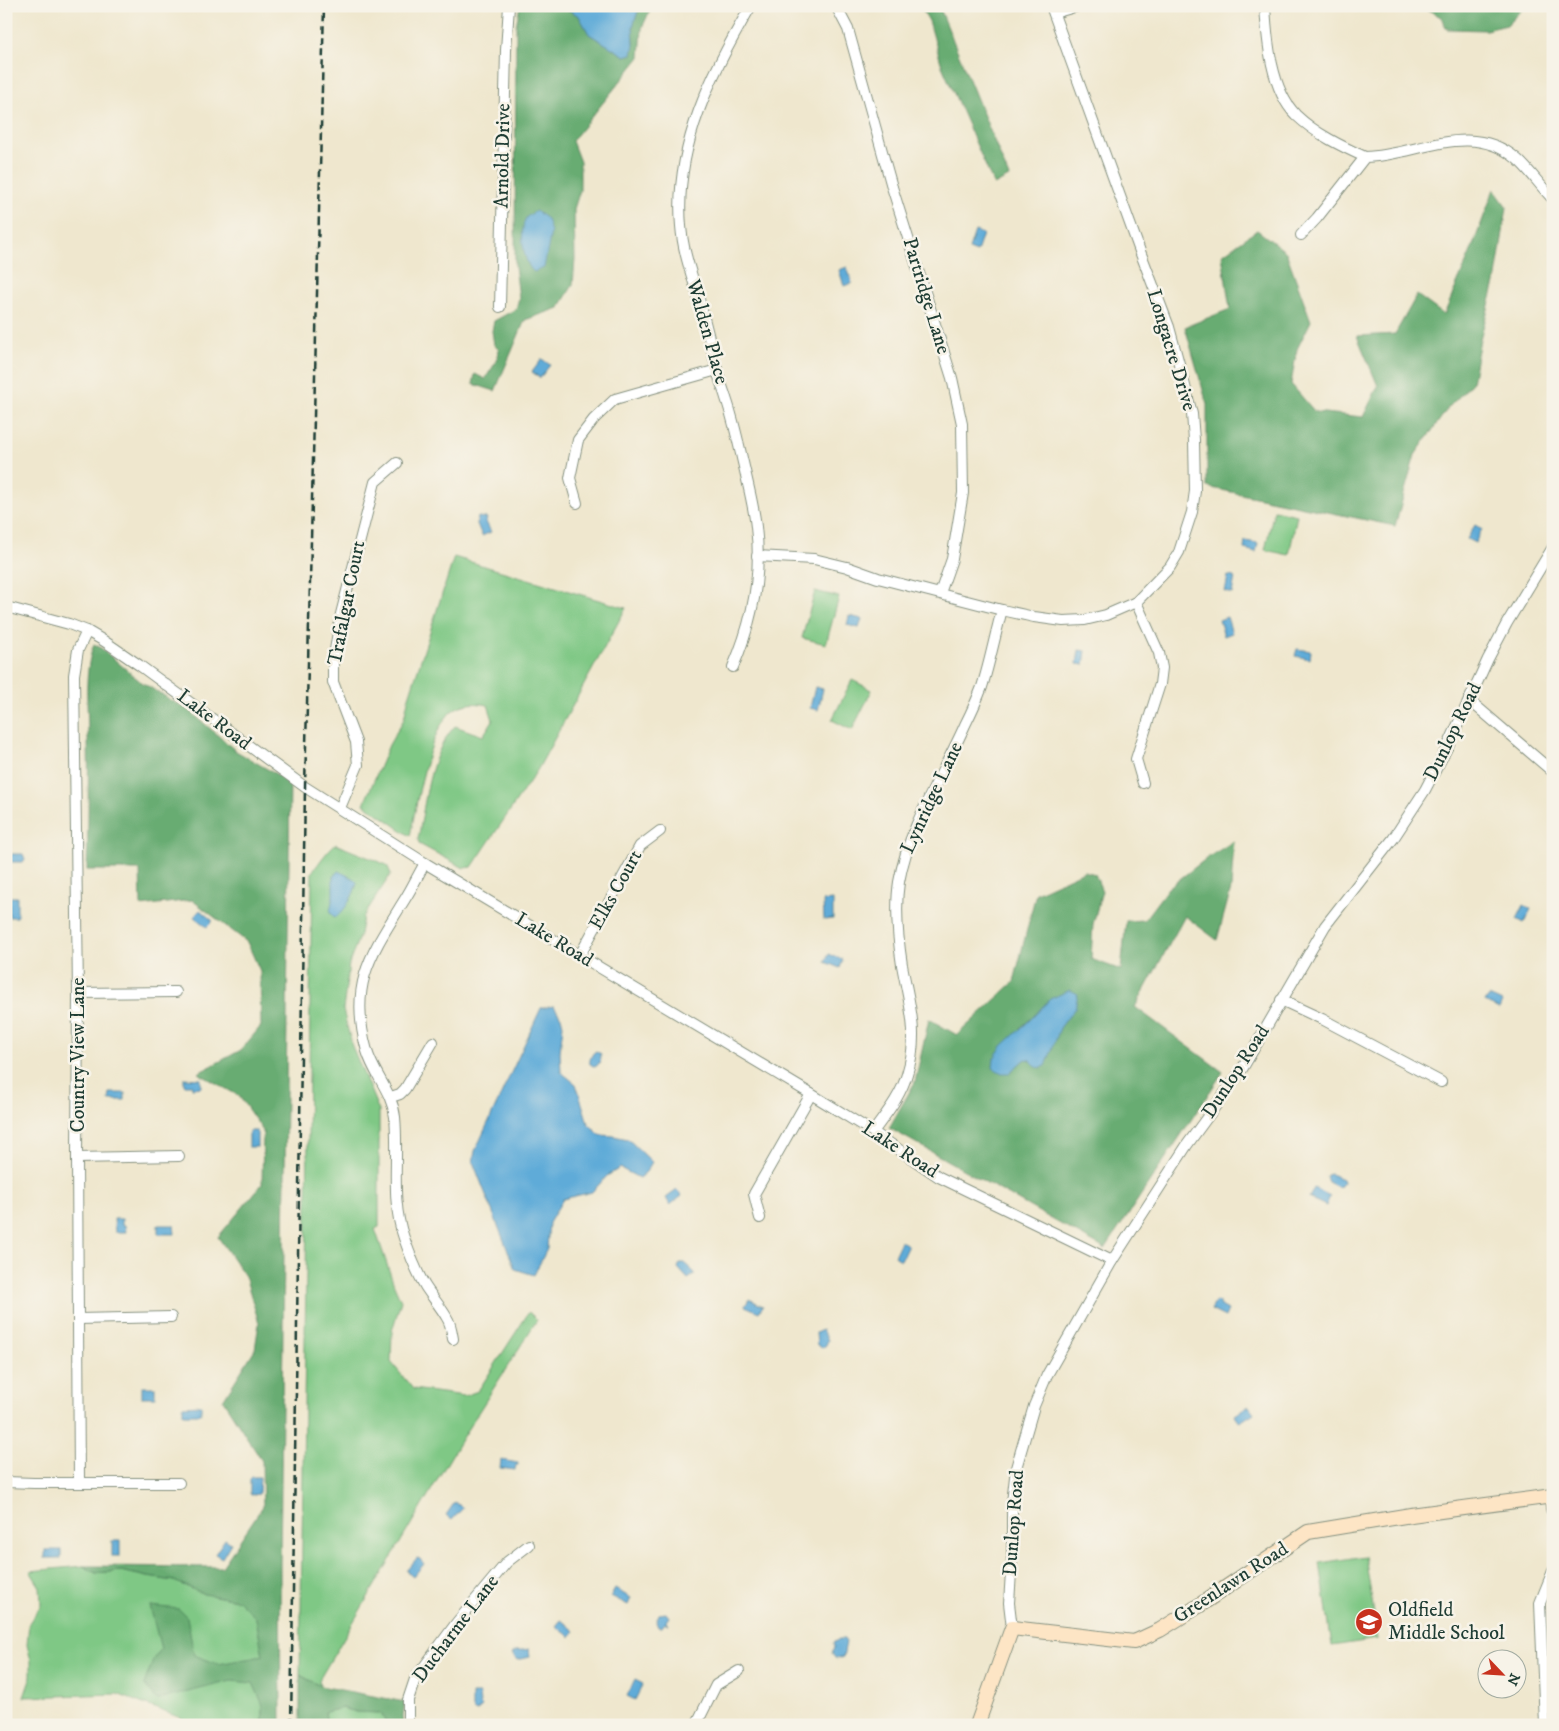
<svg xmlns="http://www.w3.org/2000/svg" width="1559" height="1731" viewBox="0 0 1559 1731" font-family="'IM FELL DW Pica',serif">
  <rect width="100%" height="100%" fill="#f7f3e8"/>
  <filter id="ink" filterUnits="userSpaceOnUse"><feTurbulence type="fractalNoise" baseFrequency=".02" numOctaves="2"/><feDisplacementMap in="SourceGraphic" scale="10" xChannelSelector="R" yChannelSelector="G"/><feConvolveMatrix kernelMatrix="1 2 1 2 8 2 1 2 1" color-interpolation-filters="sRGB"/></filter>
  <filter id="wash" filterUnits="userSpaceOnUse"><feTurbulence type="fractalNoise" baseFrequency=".0096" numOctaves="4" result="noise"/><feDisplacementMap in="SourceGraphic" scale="20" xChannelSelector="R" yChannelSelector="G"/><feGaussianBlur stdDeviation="1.12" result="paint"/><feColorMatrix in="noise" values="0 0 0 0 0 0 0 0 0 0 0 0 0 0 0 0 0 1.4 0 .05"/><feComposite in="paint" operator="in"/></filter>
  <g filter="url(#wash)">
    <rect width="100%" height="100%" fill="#efe7ce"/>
    <g fill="#7fc885" stroke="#4f825c">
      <polygon points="1274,510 1297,515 1289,555 1265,550"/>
      <path d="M454 557 626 608 538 769 472 867 464 868 419 844 418 839C426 801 428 756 455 726L483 736 493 720 488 705C474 702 459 703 449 714 427 738 417 803 410 836L364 804 389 745 404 719 408 700Z"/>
      <polygon points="815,591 839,597 826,644 802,638"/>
      <polygon points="852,680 872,690 852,730 832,720"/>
      <path d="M335 844 387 865 391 874 363 917 360 934 349 964 343 1010 352 1046 379 1111V1227L375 1229 394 1285 401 1301 392 1331 391 1362 413 1389 464 1396 478 1391 529 1312 537 1320 462 1438 319 1680 320 1686 300 1675 312 872C320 862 326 852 335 844Z"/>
      <polygon points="1365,1556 1378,1639 1332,1646 1320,1563"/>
      <polygon points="83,1566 96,1573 121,1571 148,1577 174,1581 204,1594 238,1600 256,1618 263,1656 263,1725 185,1725 181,1718 117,1694 24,1697 31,1677 31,1661 27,1645 29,1623 41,1605 40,1587 30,1571"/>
      <polygon points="342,1708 357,1712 381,1713 386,1723 385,1725 327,1725 325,1712"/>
    </g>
    <g fill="#67ac72" stroke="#437453" fill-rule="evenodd">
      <polygon points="520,6 562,6 579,16 589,34 625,56 632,54 634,44 633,26 640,6 652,6 642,28 640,57 572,141 580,162 580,190 574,209 575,259 573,285 559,308 525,320 495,391 473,384 475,374 485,379 496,362 499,350 494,345 492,331 494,321 516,309 519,298 515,266 516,25"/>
      <polygon points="920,6 939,6 1009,177 994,185 942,66 929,21"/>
      <polygon points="1421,6 1525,6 1507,25 1486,30 1447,29 1441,17"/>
      <polygon points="1494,189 1507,207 1495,283 1480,339 1472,383 1448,408 1415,455 1395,526 1207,487 1207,404 1185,327 1230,309 1222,255 1257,230 1286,252 1311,321 1297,349 1291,384 1315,412 1363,417 1378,386 1357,336 1395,334 1417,295 1444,315 1471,251"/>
      <path d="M94 644 101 648 141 682 191 712 236 751 290 782 280 1567 281 1725H263V1705L253 1683 231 1681 157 1700 144 1684 153 1661 161 1649 150 1606 179 1609 187 1617 194 1655 218 1664 263 1656 256 1618 238 1600 204 1594 174 1581 148 1577 121 1571 96 1573 83 1566 222 1567 263 1506 262 1461 223 1400 255 1349 259 1323 245 1276 218 1237 262 1184 263 1131 239 1096 198 1073 241 1050 261 1026 260 971 247 942 192 900 141 906 140 870H87C88 826 89 781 88 736 88 704 83 674 94 644Z"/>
      <path d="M1234 841 1231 889 1217 940 1185 916 1135 1007 1223 1072 1105 1249 889 1128 915 1082 929 1019 957 1035 1014 982 1036 893 1084 871 1095 874 1102 891 1093 924 1091 959 1121 970 1126 921 1144 920 1168 888 1207 858ZM1050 999 1075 1008 1060 1028 1038 1068 1030 1060 1025 1059 1009 1073 1020 1028 1032 1018Z"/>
      <polygon points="300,1675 320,1686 405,1702 402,1725 385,1725 386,1723 381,1713 357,1712 342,1708 325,1712 327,1725 300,1725"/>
    </g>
    <g fill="#5fabd8" stroke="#3f7486">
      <polygon points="562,6 640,6 633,26 634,44 632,54 625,56 589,34 579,16"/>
      <path d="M536 211 547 219 551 232 544 268 534 272C523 264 519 230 526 218 528 215 533 213 536 211Z"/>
      <polygon points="975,231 983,234 977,252 969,249"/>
      <polygon points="847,267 852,283 844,286 839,270"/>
      <polygon points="542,359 550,365 540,378 532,372"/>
      <polygon points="478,517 487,518 486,522 491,532 482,536 477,524"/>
      <polygon points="1475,525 1482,529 1475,543 1467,539"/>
      <polygon points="1245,541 1258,543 1256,552 1244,549"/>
      <polygon points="1228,576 1235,577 1232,594 1225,592"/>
      <polygon points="849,616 862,619 859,628 847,625"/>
      <polygon points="1227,617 1232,633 1224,636 1219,620"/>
      <polygon points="1297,649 1311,651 1310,659 1295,656"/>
      <polygon points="1079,650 1086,651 1084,665 1077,664"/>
      <polygon points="815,687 823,689 818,710 810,708"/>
      <polygon points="7,854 23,854 25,859 23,862 7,862"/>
      <path d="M338 871 353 878 357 882C354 895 346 910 335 918L330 912 333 896V877Z"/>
      <rect x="9" y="897" width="8" height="20"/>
      <polygon points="833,900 833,919 824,920 823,901"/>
      <polygon points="1524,905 1531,909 1524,923 1517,919"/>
      <polygon points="200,910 213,921 207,927 194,917"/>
      <polygon points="829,954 843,960 840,968 825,962"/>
      <polygon points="1070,990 1078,994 1075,1008 1060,1028 1046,1066 1038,1068 1030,1060 1025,1059 1009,1073 1002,1073 993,1068 994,1058 1002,1046 1032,1018 1050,999"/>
      <polygon points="1489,996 1502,1002 1499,1009 1485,1002"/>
      <polygon points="554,1006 561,1017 563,1025 560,1052 561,1072 576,1084 588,1123 600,1135 614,1136 628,1139 652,1162 646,1172 639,1178 620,1168 607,1176 592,1192 563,1199 549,1223 547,1249 534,1275 515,1269 473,1162 475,1151 541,1008"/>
      <path d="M596 1051 601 1054C601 1060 600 1064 595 1067L590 1064C589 1060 592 1053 596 1051Z"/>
      <polygon points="184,1078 201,1079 201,1087 192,1088 192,1085 184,1085"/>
      <polygon points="110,1093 125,1093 125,1100 109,1100"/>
      <rect x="249" y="1131" width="8" height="16"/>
      <polygon points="1331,1174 1342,1179 1343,1182 1341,1186 1338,1187 1328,1182 1326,1177 1327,1175"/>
      <polygon points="1314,1188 1330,1196 1326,1206 1309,1198"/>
      <polygon points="677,1190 682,1196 670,1205 666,1198"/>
      <polygon points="114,1219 122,1219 122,1225 125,1225 126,1232 115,1232"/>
      <polygon points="158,1225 174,1225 175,1234 158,1234"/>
      <polygon points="901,1241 908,1245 901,1260 894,1256"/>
      <polygon points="680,1263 684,1263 694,1272 694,1275 688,1279 678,1268"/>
      <polygon points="749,1299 763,1306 759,1312 745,1306"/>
      <polygon points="1216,1301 1219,1302 1219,1305 1228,1310 1225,1317 1211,1310"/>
      <polygon points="822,1330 828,1340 826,1345 822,1348 817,1345 816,1333"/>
      <rect x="142" y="1387" width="13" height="10"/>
      <polygon points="201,1405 201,1414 183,1414 183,1406"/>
      <polygon points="1249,1406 1254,1413 1240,1422 1235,1415"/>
      <polygon points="501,1460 518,1463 518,1465 516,1465 515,1470 500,1468"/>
      <polygon points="252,1477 260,1477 259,1494 251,1495 250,1493 250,1479"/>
      <polygon points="455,1502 463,1508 452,1520 446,1515"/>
      <polygon points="225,1539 231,1543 222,1558 215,1554"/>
      <rect x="112" y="1541" width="8" height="15"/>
      <rect x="45" y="1550" width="16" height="8"/>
      <polygon points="417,1558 420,1559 424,1564 413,1577 406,1571"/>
      <polygon points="615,1589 631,1598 628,1605 611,1596"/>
      <polygon points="666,1613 669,1617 666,1621 668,1624 665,1623 662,1627 658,1627 656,1622 659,1614"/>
      <polygon points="561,1620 575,1631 570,1637 556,1626"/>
      <polygon points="839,1639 844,1639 846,1642 843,1657 836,1659 832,1654 834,1647 833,1643"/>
      <polygon points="529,1649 530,1657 517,1660 512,1654 516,1651"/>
      <polygon points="635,1680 643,1684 635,1700 627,1696"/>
      <polygon points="472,1694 479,1694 480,1704 482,1707 476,1712 472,1709"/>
    </g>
  </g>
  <g filter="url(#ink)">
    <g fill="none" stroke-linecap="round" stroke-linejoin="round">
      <g stroke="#879281" stroke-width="12">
        <g id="minor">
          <polyline points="836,6 848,29 892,187 952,378 962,424 963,493 952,559 940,593"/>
          <path d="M1265 6C1267 40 1271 90 1296 115 1316 134 1341 146 1365 157"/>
          <polyline points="1054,13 1078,6"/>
          <path d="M1301 235 1317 218 1365 157C1417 156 1470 119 1517 159 1530 170 1540 186 1553 199"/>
          <polyline points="500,307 506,50 509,6"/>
          <polyline points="577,503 570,478 578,440 594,419 615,399 717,370"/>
          <polyline points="757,556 814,559 847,567 878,578 1002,610 1034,617 1063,621 1085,620 1106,615 1136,602 1170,567 1179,552 1192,512 1195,491 1194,440 1192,414 1184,382 1169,327 1141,254 1051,6"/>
          <polyline points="1136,602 1159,653 1162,668 1160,684 1136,759 1143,783"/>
          <polyline points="6,607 69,624 87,631 104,641 139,665 305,787 425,863 811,1094 873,1132 939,1177 1112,1261"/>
          <path d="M733 667C752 623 762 574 756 527 754 508 749 489 745 471 739 446 734 421 726 398 723 388 719 379 717 369 711 347 706 325 700 303 693 278 683 253 681 226 674 147 712 72 751 6"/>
          <polyline points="1469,700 1553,772"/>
          <polyline points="340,808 358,765 356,742 333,682 333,662 341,614 375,482 397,463"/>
          <path d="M425 863C418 875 412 888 405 899 371 954 348 984 367 1051 374 1075 392 1091 395 1117 399 1158 390 1199 404 1238 410 1255 416 1271 425 1286 432 1297 441 1307 447 1318 451 1324 452 1333 453 1339"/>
          <polyline points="580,955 640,846 660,831"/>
          <polyline points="78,993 176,992"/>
          <polyline points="1281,1000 1322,1019 1441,1082"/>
          <polyline points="391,1097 400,1094 405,1089 433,1042"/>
          <path d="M873 1132C886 1114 901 1096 907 1074 920 1034 909 1004 902 965 898 939 895 908 899 882 909 825 942 777 965 725 971 713 977 700 982 687 990 662 995 635 1002 610"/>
          <polyline points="77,1158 179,1156"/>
          <polyline points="760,1218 754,1194 811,1094"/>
          <polyline points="78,1319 171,1317"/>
          <polyline points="6,1482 34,1483 179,1483"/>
          <polyline points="79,1482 77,1158 78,993 74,675 78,650 87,631"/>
          <polyline points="1012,1628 1009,1603 1012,1557 1012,1503 1016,1468 1034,1406 1047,1375 1112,1261 1187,1145 1241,1071 1325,926 1393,839 1425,790 1447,748 1488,659 1507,623 1553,547"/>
          <polyline points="408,1725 408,1700 415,1679 457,1622 507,1562 529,1545"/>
          <polyline points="696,1725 716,1685 739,1671"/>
          <polyline points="1545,1725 1540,1603 1553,1571"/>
        </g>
      </g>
      <g stroke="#879281" stroke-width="16">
        <g id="secondary">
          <polyline points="1552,1496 1553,1509"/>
          <polyline points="977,1725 1012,1628 1134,1642 1160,1630 1197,1607 1308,1532 1411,1515 1553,1496"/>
        </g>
      </g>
      <use href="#minor" stroke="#fff" stroke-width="10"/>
      <use href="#secondary" stroke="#fde5c5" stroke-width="14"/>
      <polyline stroke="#1f3d34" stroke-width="2.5" stroke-dasharray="8 4" stroke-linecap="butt" points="291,1725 305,787 324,6"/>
    </g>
  </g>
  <defs>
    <g id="school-disc" transform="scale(1.4375)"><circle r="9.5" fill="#c8321e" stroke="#f7f3e8"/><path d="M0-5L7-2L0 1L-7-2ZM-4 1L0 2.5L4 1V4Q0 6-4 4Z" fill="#fff"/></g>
  </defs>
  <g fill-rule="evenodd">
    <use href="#school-disc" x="1369" y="1622"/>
  </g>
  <g text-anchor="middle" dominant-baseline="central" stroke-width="5" stroke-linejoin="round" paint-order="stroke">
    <g font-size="20" fill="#1f3d34" stroke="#f7f3e8">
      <text transform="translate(503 156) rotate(-89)">Arnold Drive</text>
      <text transform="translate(926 296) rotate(73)">Partridge Lane</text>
      <text transform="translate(707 332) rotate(74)">Walden Place</text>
      <text transform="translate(1171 350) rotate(73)">Longacre Drive</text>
      <text transform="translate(347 603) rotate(-79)">Trafalgar Court</text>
      <text transform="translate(214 720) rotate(37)">Lake Road</text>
      <text transform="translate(1453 732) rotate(-64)">Dunlop Road</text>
      <text transform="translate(932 798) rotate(-65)">Lynridge Lane</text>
      <text transform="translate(616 890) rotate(-61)">Elks Court</text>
      <text transform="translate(554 940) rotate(31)">Lake Road</text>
      <text transform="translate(78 1055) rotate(-90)">Country View Lane</text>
      <text transform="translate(1236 1072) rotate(-57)">Dunlop Road</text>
      <text transform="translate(900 1150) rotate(33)">Lake Road</text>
      <text transform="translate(1014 1523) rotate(-86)">Dunlop Road</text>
      <text transform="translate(1231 1583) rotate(-33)">Greenlawn Road</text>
      <text transform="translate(456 1629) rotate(-53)">Ducharme Lane</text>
    </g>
    <g font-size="20" fill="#1f3d34" stroke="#f7f3e8" text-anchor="start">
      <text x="1388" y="1610">Oldfield<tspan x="1388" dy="23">Middle School</tspan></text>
    </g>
  </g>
  <rect width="1559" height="1731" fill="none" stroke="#f7f3e8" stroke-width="25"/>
  <g transform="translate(1502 1674) rotate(115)"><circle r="24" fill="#f7f3e8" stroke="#a1aaa0"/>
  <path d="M0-4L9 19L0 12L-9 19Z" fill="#c8321e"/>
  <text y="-8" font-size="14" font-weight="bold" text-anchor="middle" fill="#1f3d34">N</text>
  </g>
</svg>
